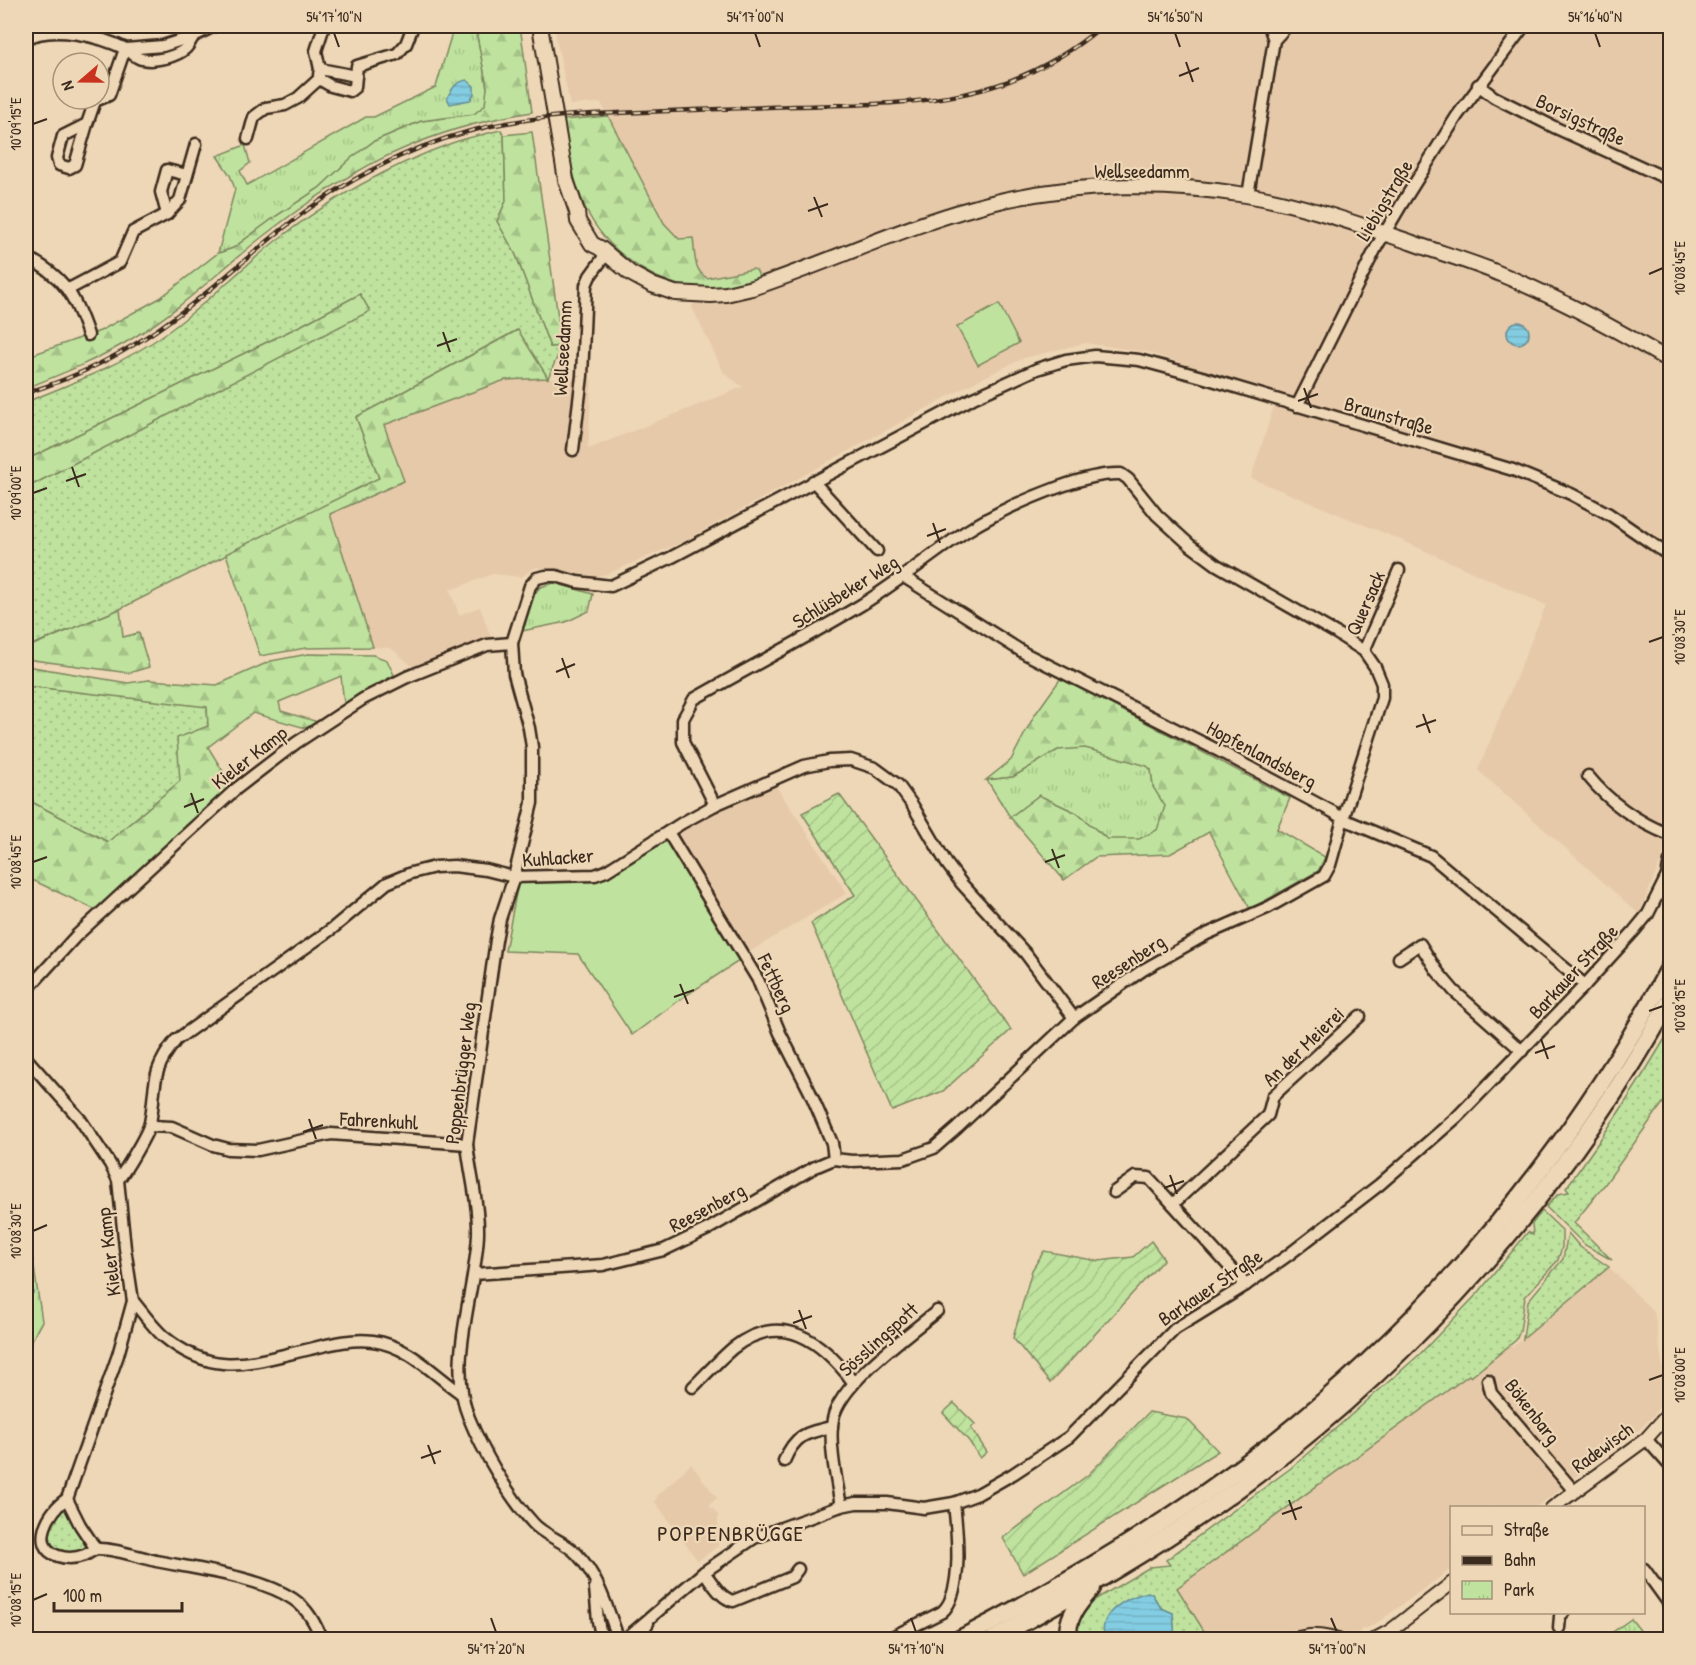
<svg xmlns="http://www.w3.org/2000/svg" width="1696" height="1665" viewBox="0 0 1696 1665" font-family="'Patrick Hand',sans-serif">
  <defs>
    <pattern id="grass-dots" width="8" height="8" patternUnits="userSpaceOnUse" patternTransform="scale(1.5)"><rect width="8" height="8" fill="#bfe39e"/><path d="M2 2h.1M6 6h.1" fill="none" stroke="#a5c388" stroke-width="1.8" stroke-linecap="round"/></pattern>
    <pattern id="forest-firs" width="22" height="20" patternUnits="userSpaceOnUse" patternTransform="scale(1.5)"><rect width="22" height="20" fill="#bfe39e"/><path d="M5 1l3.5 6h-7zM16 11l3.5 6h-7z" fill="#a5c388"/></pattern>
    <pattern id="park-tufts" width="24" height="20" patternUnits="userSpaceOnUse" patternTransform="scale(1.5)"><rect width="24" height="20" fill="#bfe39e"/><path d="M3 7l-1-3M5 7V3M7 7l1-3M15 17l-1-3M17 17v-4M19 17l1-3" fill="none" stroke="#a5c388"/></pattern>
    <pattern id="garden-furrows" width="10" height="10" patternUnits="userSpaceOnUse" patternTransform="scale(1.5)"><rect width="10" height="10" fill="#bfe39e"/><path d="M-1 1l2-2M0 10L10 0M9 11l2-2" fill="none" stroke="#a5c388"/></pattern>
    <pattern id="water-rules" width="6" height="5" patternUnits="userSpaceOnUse" patternTransform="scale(1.5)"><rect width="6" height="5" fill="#83cde3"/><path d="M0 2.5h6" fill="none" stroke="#72b0c2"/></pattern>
  </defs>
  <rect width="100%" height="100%" fill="#eed7b6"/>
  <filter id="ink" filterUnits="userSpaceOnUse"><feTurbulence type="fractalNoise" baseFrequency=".0167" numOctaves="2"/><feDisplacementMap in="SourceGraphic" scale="12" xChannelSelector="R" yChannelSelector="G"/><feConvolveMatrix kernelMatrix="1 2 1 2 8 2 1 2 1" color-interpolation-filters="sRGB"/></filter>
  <g filter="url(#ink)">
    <g fill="#e6c9a9">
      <polygon points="555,26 1670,26 1670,839 1639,914 1478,770 1546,605 1401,540 1251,478 1278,394 1147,352 1085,343 1024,358 982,378 682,542 607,574 590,578 536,567 521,577 493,574 450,590 459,615 480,607 491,638 413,667 391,648 373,647 329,514 404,481 384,425 505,380 548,378 592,379 588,449 743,387 724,373 692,307 698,288 679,239 664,223 601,103 570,105 556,38"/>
      <polygon points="776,786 847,893 746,954 673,836 715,812"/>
      <polygon points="1609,1267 1654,1312 1667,1394 1654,1415 1639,1430 1575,1477 1559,1481 1561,1489 1536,1507 1452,1508 1451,1569 1374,1625 1361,1630 1358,1639 1209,1639 1177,1588 1470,1374 1472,1377 1510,1345 1512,1347"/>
      <polygon points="691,1464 717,1498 709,1505 718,1515 718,1546 698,1561 655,1502 658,1495"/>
    </g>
    <g fill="url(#grass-dots)" stroke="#7d865e" stroke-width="1.5">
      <path d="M501 130 504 135 506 201 497 221 516 255 550 347 562 346 548 378 517 330 356 417 379 478 120 609 34 644 26 642V488L369 311 360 294 302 325 26 460V402C74 383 127 362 169 331 207 303 240 269 277 240 330 199 389 166 452 143 468 137 485 134 501 130Z"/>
      <polygon points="26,686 207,706 208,726 180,781 108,842 26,799"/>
      <path d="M1670 1030V1093L1605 1184 1574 1223 1612 1260 1585 1245 1546 1207 1558 1194 1569 1192 1566 1188C1603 1137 1638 1085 1670 1030Z"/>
      <polygon points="1542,1211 1562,1230 1562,1247 1558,1260 1525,1297 1520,1331 1516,1340 1471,1377 1469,1375 1177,1588 1209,1639 1175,1639 1173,1613 1161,1608 1152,1594 1104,1634 1105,1639 1076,1640 1078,1621 1083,1611 1096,1599 1150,1567 1170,1565 1166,1560 1291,1468 1420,1354 1479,1292 1528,1232 1533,1235 1532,1224"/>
      <polygon points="1568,1233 1580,1247 1609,1267 1523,1339 1528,1301 1563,1259"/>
      <polygon points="63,1506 86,1547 73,1555 51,1548 46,1539 51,1522"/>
    </g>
    <g fill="url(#forest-firs)" stroke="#7d865e" stroke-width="1.5">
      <path d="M475 26H520L532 112C489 119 446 130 405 148 354 169 306 203 262 237 219 271 180 310 133 338 99 359 62 374 26 388V357L100 331 160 298 218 253 233 248 276 216 319 188 351 158 374 141 421 121 474 114 487 88Z"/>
      <path d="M608 116 664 223 679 239 693 238C695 252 693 271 707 278L753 269 756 270 760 278 759 281C740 285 723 290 704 289 654 286 604 250 584 205 572 178 568 148 563 120Z"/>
      <polygon points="532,132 562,346 550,347 516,255 497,221 506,201 504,135"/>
      <polygon points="360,294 370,311 26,488 26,460 302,325"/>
      <polygon points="518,330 548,378 505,380 384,425 404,481 330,514 373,647 306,648 260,656 226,554 379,478 356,417"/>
      <polygon points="120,609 123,637 139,633 149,667 129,673 26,659 26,648"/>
      <polygon points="308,654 373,655 387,660 394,675 344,704 341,676 279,702 281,711 318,722 309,729 253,713 208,747 232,786 179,832 98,911 26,877 26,799 108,842 180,781 177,738 208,726 207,707 26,686 26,666 128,683 149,680 217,685 271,661"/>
      <polygon points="1061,678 1290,798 1277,829 1325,857 1318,871 1250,909 1209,832 1170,854 1096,857 1064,880 1010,817 1039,795 1077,813 1107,839 1153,787 1151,770 1058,750 1013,777 986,780 1011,760 1034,716"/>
      <polygon points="26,1240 33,1261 42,1321 26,1351"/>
    </g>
    <g fill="url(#park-tufts)" stroke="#7d865e" stroke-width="1.5">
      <polygon points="454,26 475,26 487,88 485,105 474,114 421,121 374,141 351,158 319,188 276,216 233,248 218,253 235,189 230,175 217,156 245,145 250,163 240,171 247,185 366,117 374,117 436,87"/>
      <polygon points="554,583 593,594 589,611 566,622 522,631 533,596 540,587"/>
      <polygon points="1085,748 1147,766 1151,770 1153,787 1165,806 1157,830 1139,839 1107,839 1077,813 1039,795 1010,817 987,780 1013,777 1058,750"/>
      <polygon points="1631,1619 1647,1639 1603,1639"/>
    </g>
    <g fill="url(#garden-furrows)" stroke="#7d865e" stroke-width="1.5">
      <polygon points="839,794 1011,1030 943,1091 892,1111 811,923 855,895 802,813"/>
      <polygon points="1151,1241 1164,1259 1050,1383 1013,1338 1032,1270 1044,1251 1098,1261 1133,1257"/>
      <polygon points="954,1403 975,1424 971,1428 987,1452 980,1458 969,1441 943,1413"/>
      <polygon points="1149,1412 1187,1419 1218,1451 1023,1574 1003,1538 1088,1475"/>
    </g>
    <g fill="#bfe39e" stroke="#7d865e" stroke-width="1.5">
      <polygon points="999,304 1019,343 978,365 957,327"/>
      <polygon points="666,838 742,959 685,996 632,1035 578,954 505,951 518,883 584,881 596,878"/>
    </g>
    <g fill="url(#water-rules)" stroke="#668c94" stroke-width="1.5">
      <path d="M467 80 474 86V94L470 100 450 104 447 98C452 88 456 82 467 80Z"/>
      <circle cx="1518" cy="333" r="11"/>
      <path d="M1148 1592 1152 1594 1161 1608 1173 1613 1175 1639H1105C1096 1613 1127 1597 1148 1592Z"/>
    </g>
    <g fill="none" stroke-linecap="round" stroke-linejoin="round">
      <polyline stroke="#668c94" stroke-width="2" points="30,1268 33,1293"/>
      <g stroke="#3b2a1e" stroke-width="15">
        <g id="minor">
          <path d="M26 39C52 24 99 36 126 49 131 52 136 58 142 59 154 62 177 57 186 48 189 45 191 39 194 36"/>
          <polyline points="1274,40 1287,26"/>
          <polyline points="126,49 163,46 194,36 214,26"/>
          <polyline points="320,69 356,76 357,66 397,54 406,44 413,26"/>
          <polyline points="319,75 320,69 316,51 324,26"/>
          <polyline points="1478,85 1494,97 1556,128 1670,180"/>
          <polyline points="87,124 75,165 69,168 59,165 57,158 63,136 87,124 95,101 109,95 125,49"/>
          <polyline points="248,139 254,117 266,108 285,105 298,98 319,79 331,86 350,91 355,87 356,76"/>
          <polyline points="1248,195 1274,40 1269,26"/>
          <polyline points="167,214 161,192 167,170 187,175"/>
          <path d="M26 257C64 276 75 296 88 335"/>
          <polyline points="69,289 120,262 133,232 167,214 180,200 196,144"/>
          <polyline points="1297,406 1377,246 1403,202 1457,116 1524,26"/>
          <polyline points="573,450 582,376 586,285 590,276 606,254"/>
          <polyline points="813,481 877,551"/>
          <polyline points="904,577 1026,654 1219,751 1333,812 1343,819 1431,856 1585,985"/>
          <polyline points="1364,651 1399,570"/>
          <path d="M1588 776C1611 804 1637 822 1670 835"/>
          <polyline points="668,832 758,980 780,1033 810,1092 832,1143 834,1159"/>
          <polyline points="1399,958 1420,944 1437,971 1454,991 1522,1051"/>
          <polyline points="26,991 76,936 179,841 236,789 296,743 363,699 407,677 487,645 512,643"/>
          <polyline points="26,1058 80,1119 110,1164 118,1180 125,1248 133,1301 118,1355 67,1499 80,1525 96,1549"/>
          <polyline points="149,1126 172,1127 213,1145 228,1149 258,1150 331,1134 467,1144"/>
          <path d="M118 1180C125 1171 148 1133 150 1123 157 1086 149 1073 176 1040L333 928 387 883 411 873 435 867 454 866 486 870 514 877 595 875 606 871 682 823 715 805 804 766 829 761 851 760 875 768 898 785 913 806 947 864 962 884 1026 954 1074 1018"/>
          <polyline points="1114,1192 1135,1177 1149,1178 1246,1285"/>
          <polyline points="1173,1204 1268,1115 1273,1096 1360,1016"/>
          <path d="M474 1274 603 1265 664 1250 708 1229 815 1167 834 1159 852 1161 903 1159 934 1148 957 1128 1074 1018 1143 970 1207 934 1269 907 1324 876 1330 865 1343 819 1382 698V684L1375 667 1364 651 1336 633 1217 565 1190 545 1157 515 1128 479 1121 474C1101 473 1078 480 1059 487 1026 499 995 513 965 532 930 555 897 583 861 605 806 638 750 667 694 699L683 719V742L715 805"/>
          <path d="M133 1301C143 1313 152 1326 163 1336 215 1379 251 1362 310 1349 330 1344 352 1338 373 1341 410 1346 434 1375 462 1394"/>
          <polyline points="1488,1380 1491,1393 1574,1491"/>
          <path d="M693 1387C706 1374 719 1360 733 1348 782 1310 822 1341 853 1382"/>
          <polyline points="1646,1439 1670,1466"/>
          <path d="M784 1461C795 1435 805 1433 832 1427"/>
          <path d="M67 1499C49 1509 29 1547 58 1556 67 1559 77 1558 85 1555 89 1553 93 1550 97 1549 114 1548 139 1557 156 1561 196 1569 260 1577 293 1599 308 1609 315 1623 322 1640"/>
          <path d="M841 1506C837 1483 828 1442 833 1419 840 1383 908 1335 937 1311"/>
          <polyline points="1644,1569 1670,1605"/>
          <path d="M704 1572C712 1582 720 1598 733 1601L792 1577 798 1569"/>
          <polyline points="595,1588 598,1621 602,1640"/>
          <polyline points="1559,1628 1560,1616 1564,1612"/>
          <path d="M619 1640C608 1611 599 1577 577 1554 565 1541 544 1536 533 1523 509 1497 482 1450 469 1418 446 1363 476 1291 478 1234 479 1203 470 1174 467 1144L496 940 500 919 514 877 532 803V747L529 728 514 674 512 643 530 586 537 578 546 576H556L577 582 611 586 672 557 973 398 1037 369 1066 360 1095 356 1139 360 1202 377 1513 470 1571 494 1609 514 1670 556"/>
          <polyline points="624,1640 704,1572 754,1538 841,1506 856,1503 887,1503 924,1508 954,1503 978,1494 1013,1474 1069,1437 1175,1329 1246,1285 1287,1256 1379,1185 1457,1117 1585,985 1634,931 1648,914 1667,876 1670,861"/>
          <polyline points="636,1640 648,1623"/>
          <path d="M886 1640 942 1612C964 1593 957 1530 954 1503"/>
        </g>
      </g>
      <g stroke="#3b2a1e" stroke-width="16">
        <g id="tertiary">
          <polyline points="1552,1508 1646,1439 1670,1412"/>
          <path d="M1293 1640C1309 1634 1322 1635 1338 1640"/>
          <polyline points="1373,1640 1390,1631 1452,1583"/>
        </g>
      </g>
      <g stroke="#3b2a1e" stroke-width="18">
        <path id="secondary" d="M540 26 566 180 577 212 578 221 592 244 600 248 630 273 652 285 675 293 711 295 726 294 752 288C836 260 916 220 1004 200 1081 183 1169 182 1246 195 1302 204 1357 224 1410 242 1437 252 1466 260 1493 271 1555 296 1613 327 1670 361"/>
      </g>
      <g stroke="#3b2a1e" stroke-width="21">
        <g id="trunk">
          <path d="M958 1640C1068 1583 1174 1520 1272 1444 1436 1315 1572 1150 1670 967"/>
          <path d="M992 1640C1077 1593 1161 1545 1239 1488 1412 1362 1567 1187 1670 1000"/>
          <path d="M1068 1640C1066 1617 1078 1604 1092 1588"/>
        </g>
      </g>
      <use href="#minor" stroke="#eed7b6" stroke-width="10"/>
      <use href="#tertiary" stroke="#eed7b6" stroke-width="12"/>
      <use href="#secondary" stroke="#eed7b6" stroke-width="14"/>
      <use href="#trunk" stroke="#eed7b6" stroke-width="16"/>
      <g stroke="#3b2a1e" stroke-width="4.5">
        <path id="rail" d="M26 393C78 377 128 352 172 319 220 285 262 242 310 208 364 170 426 140 491 126 542 115 592 114 643 112 694 110 745 108 796 106 913 103 1007 107 1102 26"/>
      </g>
      <use href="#rail" stroke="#eed7b6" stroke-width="2" stroke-dasharray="7" stroke-linecap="butt"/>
    </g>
  </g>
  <path fill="none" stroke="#3b2a1e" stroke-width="2" d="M334 33 339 47M755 33 760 47M1175 33 1180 47M1595 33 1600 47M1186 62 1193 82M1179 76 1199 68M33 124 47 119M814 197 822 217M808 211 828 204M1649 274 1663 268M443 332 450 352M437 346 457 339M1304 388 1311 408M1298 401 1318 394M72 467 79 487M66 481 86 474M33 493 47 488M933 523 940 543M927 536 946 529M1649 642 1663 637M562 658 569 678M556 672 575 664M1423 714 1430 733M1416 727 1436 720M191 793 198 813M184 807 204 799M1052 849 1059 868M33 862 47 857M1045 862 1065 855M680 984 688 1004M674 997 694 990M1649 1011 1663 1006M1541 1039 1548 1059M1535 1053 1555 1046M309 1119 316 1139M303 1132 323 1125M1170 1175 1177 1194M1164 1188 1184 1181M33 1231 47 1225M799 1310 806 1329M793 1323 812 1316M1649 1380 1663 1375M428 1445 435 1464M421 1458 441 1451M1289 1500 1296 1520M1282 1514 1302 1507M33 1600 47 1594M491 1618 496 1632M911 1618 916 1632M1331 1618 1337 1632"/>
  <g text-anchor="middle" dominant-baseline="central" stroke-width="4.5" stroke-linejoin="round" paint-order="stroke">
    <g font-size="20" fill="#3b2a1e" stroke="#eed7b6">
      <text transform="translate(1581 119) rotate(25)">Borsigstraße</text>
      <text x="1142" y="170">Wellseedamm</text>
      <text transform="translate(1384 200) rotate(-59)">Liebigstraße</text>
      <text transform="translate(562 348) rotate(-87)">Wellseedamm</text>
      <text transform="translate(1389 415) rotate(16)">Braunstraße</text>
      <text transform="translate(845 591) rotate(-32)">Schlüsbeker Weg</text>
      <text transform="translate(1365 603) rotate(-66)">Quersack</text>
      <text transform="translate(1262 754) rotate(28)">Hopfenlandsberg</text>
      <text transform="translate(249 757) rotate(-38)">Kieler Kamp</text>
      <text transform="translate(558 857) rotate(-4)">Kuhlacker</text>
      <text transform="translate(1128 961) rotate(-33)">Reesenberg</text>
      <text transform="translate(1573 971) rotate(-47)">Barkauer Straße</text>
      <text transform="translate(777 983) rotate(65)">Fettberg</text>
      <text transform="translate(1303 1046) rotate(-44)">An der Meierei</text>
      <text transform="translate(460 1073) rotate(-83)">Poppenbrügger Weg</text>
      <text transform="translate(379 1120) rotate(3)">Fahrenkuhl</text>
      <text transform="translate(707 1207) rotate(-28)">Reesenberg</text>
      <text transform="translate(108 1252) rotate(-97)">Kieler Kamp</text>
      <text transform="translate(1210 1287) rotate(-34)">Barkauer Straße</text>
      <text transform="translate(878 1339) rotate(-42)">Sösslingspott</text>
      <text transform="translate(1533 1411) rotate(52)">Bökenbarg</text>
      <text transform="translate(1602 1447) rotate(-36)">Radewisch</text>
    </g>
    <g font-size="22" letter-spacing="1.5" fill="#3b2a1e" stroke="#eed7b6">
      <text x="731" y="1533">POPPENBRÜGGE</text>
    </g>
  </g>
  <rect width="1696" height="1665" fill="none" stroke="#eed7b6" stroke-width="66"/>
  <rect x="1450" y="1506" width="195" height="108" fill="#eed7b6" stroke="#a69279" stroke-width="1.5"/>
  <rect x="1462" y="1526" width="30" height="9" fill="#eed7b6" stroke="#a69279" stroke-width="1.5"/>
  <text x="1504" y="1536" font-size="18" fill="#3b2a1e">Straße</text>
  <rect x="1462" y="1556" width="30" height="9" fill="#3b2a1e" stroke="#a69279" stroke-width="1.5"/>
  <text x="1504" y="1566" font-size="18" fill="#3b2a1e">Bahn</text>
  <rect x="1462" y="1581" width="30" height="18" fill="url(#park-tufts)" stroke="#a69279" stroke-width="1.5"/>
  <text x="1504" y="1596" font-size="18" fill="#3b2a1e">Park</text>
  <g transform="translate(81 81) rotate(250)"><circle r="28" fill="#eed7b6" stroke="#a69279" stroke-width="1.5"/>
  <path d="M0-4.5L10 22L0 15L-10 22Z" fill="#c8321e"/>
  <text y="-9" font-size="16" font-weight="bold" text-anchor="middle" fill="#3b2a1e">N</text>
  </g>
  <path d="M54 1602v9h128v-9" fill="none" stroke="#3b2a1e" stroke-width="3"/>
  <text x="63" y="1602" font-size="18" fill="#3b2a1e" stroke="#eed7b6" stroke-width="4.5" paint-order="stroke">100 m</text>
  <rect x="33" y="33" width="1630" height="1599" fill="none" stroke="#3b2a1e" stroke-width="2"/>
  <g font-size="15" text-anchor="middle" fill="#3b2a1e">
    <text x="334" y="22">54°17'10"N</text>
    <text x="755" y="22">54°17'00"N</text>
    <text x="1175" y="22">54°16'50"N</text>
    <text x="1595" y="22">54°16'40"N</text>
    <text transform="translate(16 124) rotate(-90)" y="5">10°09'15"E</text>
    <text transform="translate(1680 268) rotate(-90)" y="5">10°08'45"E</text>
    <text transform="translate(16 493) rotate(-90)" y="5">10°09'00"E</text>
    <text transform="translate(1680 637) rotate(-90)" y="5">10°08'30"E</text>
    <text transform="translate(16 862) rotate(-90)" y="5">10°08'45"E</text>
    <text transform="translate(1680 1006) rotate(-90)" y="5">10°08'15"E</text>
    <text transform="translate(16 1231) rotate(-90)" y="5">10°08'30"E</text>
    <text transform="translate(1680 1375) rotate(-90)" y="5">10°08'00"E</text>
    <text transform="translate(16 1600) rotate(-90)" y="5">10°08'15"E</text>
    <text x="496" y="1654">54°17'20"N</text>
    <text x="916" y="1654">54°17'10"N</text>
    <text x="1337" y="1654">54°17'00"N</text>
  </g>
</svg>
